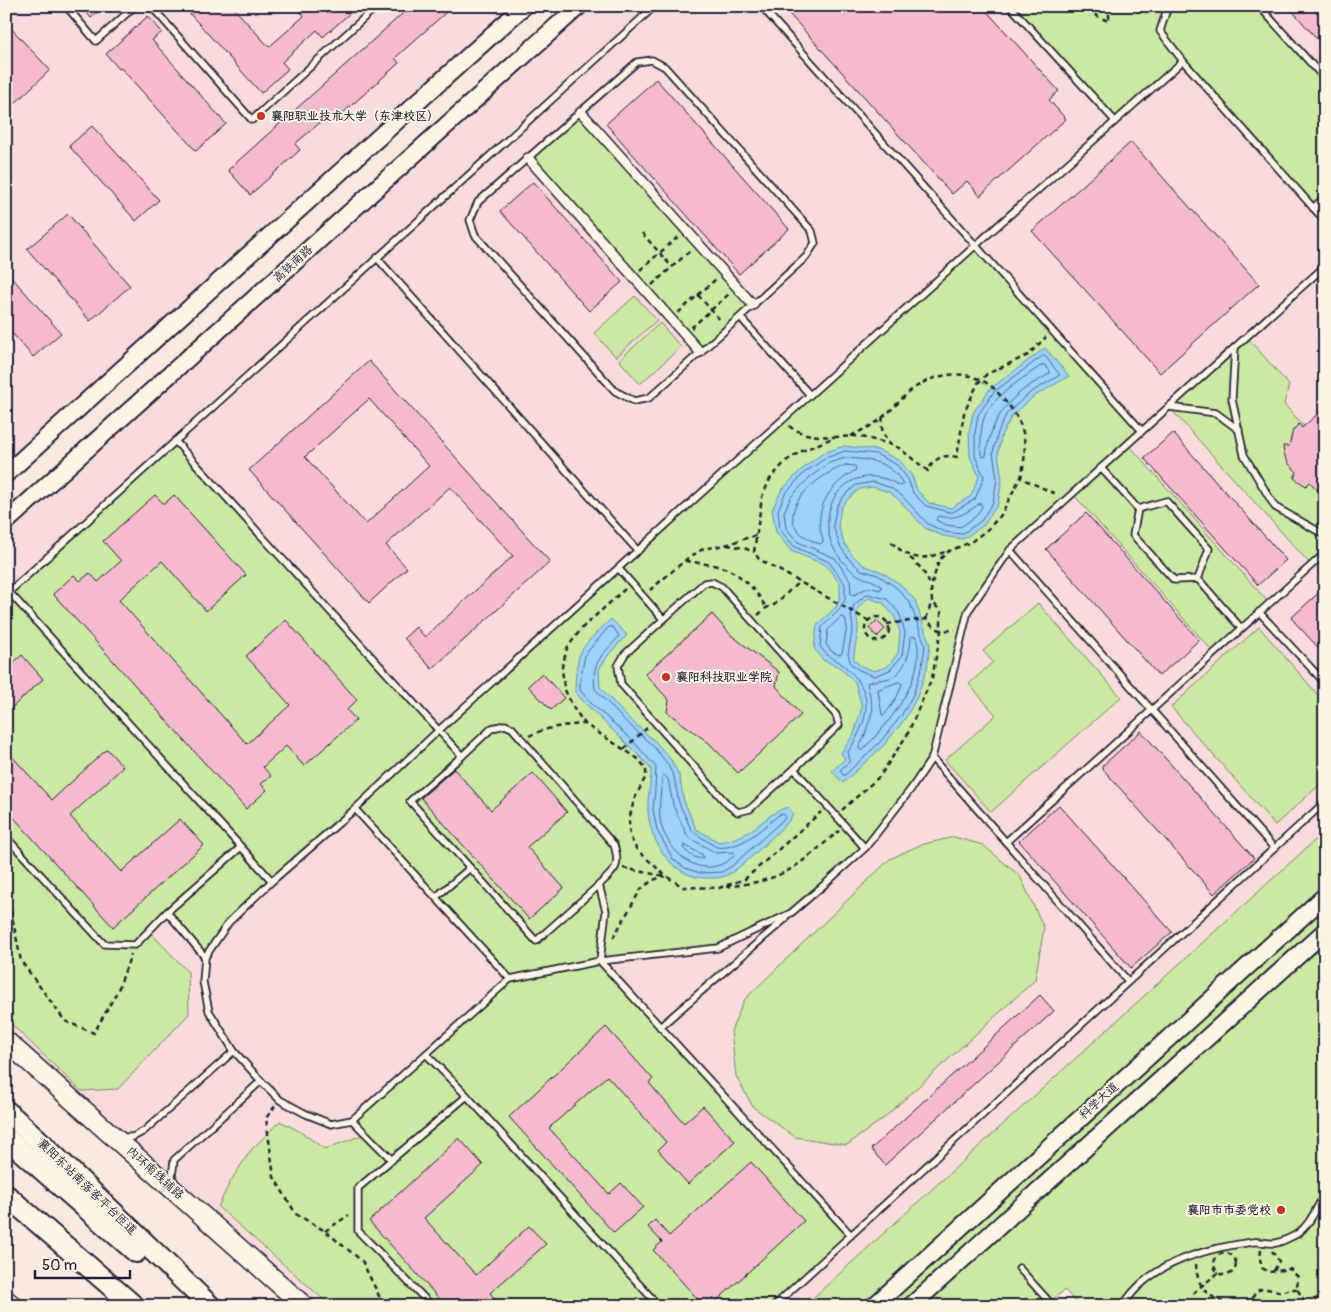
<svg xmlns="http://www.w3.org/2000/svg" width="1331" height="1312" viewBox="0 0 1331 1312" font-family="Pangolin,'LXGW WenKai TC',sans-serif">
  <rect width="100%" height="100%" fill="#fae9e1"/>
  <filter id="ink" filterUnits="userSpaceOnUse"><feTurbulence type="fractalNoise" baseFrequency=".02" numOctaves="2"/><feDisplacementMap in="SourceGraphic" scale="10" xChannelSelector="R" yChannelSelector="G"/><feConvolveMatrix kernelMatrix="1 2 1 2 8 2 1 2 1" color-interpolation-filters="sRGB"/></filter>
  <g filter="url(#ink)">
    <g fill="#f8dbdc">
      <polygon points="6,6 524,6 6,474"/>
      <polygon points="579,6 1325,6 1325,831 804,1306 304,1306 6,1041 6,522"/>
    </g>
    <g fill="#cbe9a1" stroke="#76866e">
      <polygon points="1010,6 1259,6 1325,79 1325,221 1184,61 1115,121"/>
      <polygon points="581,112 753,305 700,352 528,158"/>
      <polygon points="976,245 1142,431 1128,444 1269,603 1214,653 1073,494 1010,550 968,611 932,758 865,848 791,913 718,948 601,962 851,1235 774,1306 331,1306 218,1207 230,1182 251,1150 280,1121 299,1131 325,1149 365,1134 352,1120 510,979 355,809 229,922 205,957 168,912 149,931 188,972 189,1014 118,1089 81,1091 6,1019 6,594 175,441 439,730"/>
      <polygon points="635,296 657,320 616,357 594,333"/>
      <polygon points="660,323 681,347 640,384 619,360"/>
      <polygon points="1246,336 1289,385 1284,404 1325,450 1325,553 1311,565 1169,407"/>
      <polygon points="1038,603 1121,697 991,812 945,760 996,715 969,684 993,662 983,651"/>
      <polygon points="1259,627 1325,703 1325,780 1275,825 1171,707"/>
      <polygon points="1325,831 1325,1306 1079,1306 1065,1290 1044,1306 804,1306"/>
      <polygon points="954,837 983,845 1020,876 1044,928 1035,980 884,1118 847,1145 795,1137 753,1107 736,1076 731,1031 744,1000 890,859 920,845"/>
    </g>
    <g fill="#9ad2f9" stroke="#6a8cad" fill-rule="evenodd">
      <path d="M1045 348 1069 376 1033 397 1012 416 1002 434 998 453 1002 479 998 504 984 525 963 539 943 536 925 528 899 500 889 492 873 487 859 489 847 500 841 508 838 525 844 543 853 556 865 566 880 571 900 584 915 600 930 645 927 668 917 697 905 719 884 745 843 783 832 771 845 759 841 753 854 734 862 707 855 682 839 667 823 660 814 648 817 625 836 607 840 597V584L826 565 791 551 776 532 772 510 781 491 801 470 823 453 844 446 878 450 900 461 912 476 917 490 929 503 951 508 971 496 979 476 970 457 969 432 973 413 990 389ZM869 598 883 603 894 616 900 632 898 653 887 667 874 671 861 666 854 660C853 648 859 637 858 625 857 618 855 612 860 606 862 603 866 600 869 598Z"/>
      <path d="M611 619 627 635 610 653 599 669 600 687 625 715 657 743 671 760 679 775 684 801 696 829 719 842C731 840 740 837 750 831 764 822 771 812 788 807L793 813 789 821C774 835 742 869 725 876 720 878 714 878 710 878 674 880 650 844 648 811 647 799 651 783 651 769 627 741 599 720 575 692 575 682 576 661 581 652 588 639 601 629 611 619Z"/>
    </g>
    <g fill="none" stroke-linecap="round" stroke-linejoin="round">
      <g stroke="#526887" stroke-width="1">
        <path d="M1043 356 1046 357 1060 375 1030 393 1007 413 998 432 993 452 997 479 993 502 981 521 962 534 945 532 928 524 902 496 891 488 874 482 856 485 844 496 837 506 833 525 840 546 849 559 861 570 878 575 897 588 910 603 925 645 922 667 913 695 901 716 880 742 845 775H843L840 770 850 761 848 752C869 719 877 693 843 665 834 657 827 658 820 646L822 627 839 610 845 600V584L829 562 795 547 780 530 778 510 785 494 804 473 826 458 845 451 876 454 897 465 908 479 913 493 926 506 949 512H953L975 499 984 477 975 456V433L978 415 994 392Z"/>
        <path d="M1042 365H1045L1050 371V373C1042 379 1034 382 1026 388 1003 404 989 427 986 456L983 457 981 454C981 442 980 430 984 418 992 396 1024 378 1042 365Z"/>
        <path d="M846 458C870 460 890 460 903 484L900 486C854 457 813 501 833 547 838 557 851 573 862 577 869 580 876 581 882 587L880 590C868 586 864 589 854 595L851 594 850 580 835 558 798 542 786 528 784 512 791 497 809 478 829 463Z"/>
        <path d="M846 465 855 466 856 470C836 481 817 501 820 527 820 532 823 537 823 542L820 544C761 523 811 477 846 465Z"/>
        <path d="M979 504H981L982 507 976 516 961 527 946 525 936 520 938 516C957 520 964 514 979 504Z"/>
        <polygon points="868,594 887,599 899,613 905,632 902,656 890,670 874,676 859,670 851,664 848,654 853,627 851,616 854,605"/>
        <polygon points="841,617 845,618 847,627 842,653 839,655 831,651 826,644 828,630"/>
        <path d="M609 627H613L619 636C603 656 591 659 595 689L622 718 654 747 667 763 674 777 679 803 692 831 716 847C740 851 762 828 779 815L783 814 785 815V818L732 866 722 872 700 873 685 868 673 859 657 830 653 810 655 790 656 767 632 740 592 704 580 690V681L585 655Z"/>
        <path d="M913 636 916 637C928 675 889 725 862 750H860L859 747 864 738 873 709 867 683C874 680 883 680 890 678 906 671 910 652 911 638Z"/>
        <path d="M899 682 902 684C899 695 892 706 884 715H882L878 690Z"/>
        <path d="M664 775 668 779 673 805 688 837 716 853 734 852 735 855C707 882 674 860 662 828 657 812 661 794 662 777Z"/>
        <path d="M684 845 703 855V858C696 860 689 854 684 849Z"/>
      </g>
    </g>
    <g fill="#f4bbcf" stroke="#22223b" fill-rule="evenodd">
      <polygon points="81,6 104,6 91,18"/>
      <polygon points="183,6 232,6 269,47 304,16 296,6 358,6 323,37 317,30 282,62 288,69 261,93"/>
      <polygon points="411,6 453,6 395,58 399,63 335,120 330,114 295,144 300,150 250,195 228,170"/>
      <polygon points="782,6 982,6 1059,91 1049,100 1066,119 980,196 967,181 952,194"/>
      <polygon points="1288,6 1325,6 1325,48"/>
      <polygon points="148,16 162,32 152,40 226,124 196,151 121,68 119,69 106,54"/>
      <polygon points="6,23 50,70 13,105 6,98"/>
      <polygon points="656,79 789,229 739,274 606,124"/>
      <polygon points="92,126 159,200 136,221 69,146"/>
      <polygon points="1131,142 1259,284 1160,373 1032,231"/>
      <polygon points="533,182 622,282 589,311 500,211"/>
      <polygon points="68,214 130,286 90,321 27,249"/>
      <polygon points="6,271 61,333 33,357 6,326"/>
      <path d="M369 361 550 562 432 669 404 638 416 627 425 637 513 556 450 487 386 545 407 568 369 603 249 470ZM369 399 429 466 366 524 305 457Z"/>
      <polygon points="1325,407 1325,499 1310,482 1306,486 1294,478 1297,472 1289,464 1284,454 1283,446 1289,446 1293,430 1299,424 1302,428"/>
      <polygon points="1173,433 1286,560 1258,585 1144,458"/>
      <polygon points="155,495 164,504 174,495 246,575 206,611 162,561 119,600 247,744 290,705 246,656 286,620 357,700 347,710 356,720 304,766 286,746 263,767 271,776 261,784 267,790 246,809 53,594 74,575 80,581 90,573 98,582 121,561 103,541"/>
      <polygon points="1086,513 1199,640 1159,676 1046,549"/>
      <polygon points="1325,587 1325,655 1291,618"/>
      <polygon points="712,614 731,635 779,672 776,686 801,715 738,773 709,743 667,712 669,700 645,674"/>
      <polygon points="877,621 885,629 877,637 869,628"/>
      <polygon points="22,655 43,679 6,713 6,669"/>
      <polygon points="542,673 564,698 551,710 528,686"/>
      <polygon points="1141,731 1254,858 1214,894 1101,767"/>
      <polygon points="107,749 123,767 70,816 121,872 180,819 204,845 113,927 6,809 6,750 52,800"/>
      <polygon points="454,769 491,810 533,773 567,812 527,847 564,888 529,919 421,798"/>
      <polygon points="1059,805 1172,932 1131,968 1019,841"/>
      <polygon points="1040,995 1054,1011 885,1165 871,1149"/>
      <polygon points="606,1027 653,1079 649,1083 684,1123 703,1106 735,1141 688,1184 658,1150 666,1142 607,1076 549,1128 609,1194 621,1183 643,1207 614,1233 509,1117"/>
      <polygon points="459,1138 483,1165 424,1218 476,1275 529,1226 546,1244 490,1293 501,1306 446,1306 369,1221"/>
      <polygon points="751,1162 804,1221 711,1306 704,1306 653,1250 662,1242 648,1227 655,1220 669,1236"/>
    </g>
    <g fill="none" stroke-linecap="round" stroke-linejoin="round">
      <g stroke="#22223b" stroke-width="9">
        <g id="service">
          <polyline points="66,6 96,41 135,6"/>
          <polyline points="151,6 252,120 377,6"/>
          <polyline points="761,6 1142,431"/>
          <polyline points="1010,6 1115,121"/>
          <polyline points="1168,6 1160,31 1183,61"/>
          <polyline points="1259,6 1325,79"/>
          <polyline points="1313,208 1325,197"/>
          <polyline points="377,258 638,551"/>
          <polyline points="740,317 806,257 815,243 812,231 665,67 652,60 637,62 478,202 470,220 475,235 615,391 634,401 649,398 740,317 810,395"/>
          <polyline points="1235,347 1232,399 1244,455 1275,507 1325,535"/>
          <polyline points="1169,407 1216,413 1239,430"/>
          <path d="M175 441 462 756 492 728 505 725 512 728 614 845C621 867 615 870 599 885L606 911 600 961 851 1235 774 1306"/>
          <polyline points="1101,468 1138,509"/>
          <polygon points="1166,501 1209,549 1198,579 1174,580 1133,535 1138,509"/>
          <polyline points="1010,550 1274,848"/>
          <polyline points="619,569 663,619"/>
          <polyline points="1198,579 1241,628"/>
          <polyline points="1259,612 1325,683"/>
          <polyline points="462,756 410,801 536,941 599,885"/>
          <polyline points="932,758 1128,981"/>
          <polyline points="794,769 839,725 836,715 722,587 712,582 704,583 625,654 618,666 621,684 728,805 738,812 750,809 794,769 865,848"/>
          <polyline points="355,809 510,979"/>
          <polyline points="6,837 104,944 135,945 167,912 241,847"/>
          <polyline points="1006,842 1325,553"/>
          <polyline points="272,881 9,592 655,6"/>
          <polyline points="436,897 470,868"/>
          <polyline points="167,912 205,957"/>
          <polyline points="660,1027 785,919"/>
          <polyline points="234,1051 261,1081"/>
          <polyline points="426,1054 467,1096 358,1188 358,1231 432,1306"/>
          <polyline points="467,1096 659,1306"/>
          <polyline points="352,1120 392,1160"/>
          <polyline points="121,1137 133,1137 144,1131 234,1051 209,1011 203,982 205,957 229,922 272,881 355,809 439,730 976,245 1183,61 1325,221"/>
          <polyline points="175,1183 172,1177 174,1160 261,1081 280,1100 306,1114 331,1124 352,1120 510,979 600,961 718,948 791,913 825,884 865,848 911,789 932,758 968,611 1010,550 1325,266"/>
          <polyline points="851,1235 1325,802"/>
          <polyline points="1019,1268 1053,1306"/>
          <path d="M1123 1306C1148 1263 1207 1248 1253 1242 1260 1241 1268 1244 1276 1243 1281 1242 1292 1237 1297 1234 1311 1224 1316 1208 1325 1194"/>
        </g>
      </g>
      <g stroke="#22223b" stroke-width="12">
        <g id="pedestrian">
          <polyline points="581,112 753,305"/>
          <polyline points="528,158 700,352"/>
        </g>
      </g>
      <g stroke="#22223b" stroke-width="20">
        <g id="secondary">
          <polyline points="6,474 524,6"/>
          <polyline points="6,522 579,6"/>
          <polyline points="874,1306 1325,896"/>
          <polyline points="911,1306 1325,931"/>
        </g>
      </g>
      <g stroke="#22223b" stroke-width="22">
        <g id="primary">
          <polyline points="6,1041 304,1306"/>
          <polyline points="6,1300 13,1306"/>
        </g>
      </g>
      <g stroke="#22223b" stroke-width="24">
        <g id="trunk">
          <polyline points="6,1111 36,1138 210,1306"/>
          <polyline points="6,1138 136,1252"/>
          <polyline points="6,1195 134,1306"/>
        </g>
      </g>
      <g stroke="#22223b" stroke-width="2.5" stroke-dasharray="5 4" stroke-linecap="butt">
        <path d="M1091 6C1093 16 1100 18 1109 21V15L1114 6"/>
        <polyline points="642,233 672,267"/>
        <polyline points="640,270 679,236"/>
        <polyline points="652,285 691,250"/>
        <polyline points="698,295 721,321"/>
        <polyline points="678,313 716,279"/>
        <polyline points="691,328 730,293"/>
        <path d="M883 417C880 429 883 435 890 444"/>
        <path d="M789 426C802 436 818 436 834 437"/>
        <path d="M851 436C862 430 875 425 884 416 893 409 900 400 909 392 932 373 966 367 991 386 996 390 1000 395 1004 400 1027 425 1028 445 1021 478L1058 495"/>
        <path d="M891 542C913 562 921 560 948 551"/>
        <polyline points="727,545 744,548 754,552"/>
        <path d="M910 558C920 565 926 575 930 585"/>
        <path d="M686 561C698 563 712 564 724 568 742 574 758 592 766 608"/>
        <polyline points="625,589 582,628 567,648 562,667 564,688 574,709 585,724 637,758 646,768 646,776 634,800 629,820 630,836 637,850 666,876 683,887 719,888 745,879 821,812"/>
        <polyline points="650,590 688,558 703,549 725,545 756,535"/>
        <polyline points="758,615 766,608 774,605 800,581"/>
        <circle cx="877" cy="629" r="12"/>
        <polyline points="926,619 932,601 931,587 939,560 949,551 971,542 988,529 1001,515 1020,478"/>
        <path d="M869 621 759 559 754 552 762 497 770 479 786 461 802 451 835 437 858 436 886 443 899 448 928 471C934 458 943 454 957 457L964 413 978 383 987 374 1028 355 1046 337"/>
        <path d="M887 624 926 619C937 631 940 631 955 630"/>
        <path d="M529 736C547 727 565 725 585 724"/>
        <polyline points="624,749 647,728"/>
        <polyline points="842,810 880,776 907,735 932,678 941,631 941,612 932,601"/>
        <polyline points="623,868 664,876"/>
        <path d="M726 887C745 884 765 882 783 873 801 865 823 844 839 831"/>
        <polyline points="6,903 11,911 21,961 65,1021 94,1033 118,990 131,954"/>
        <polyline points="613,938 641,889 653,880 665,876"/>
        <polyline points="275,1106 266,1118 274,1177 296,1214 325,1231 362,1261 384,1306"/>
        <polyline points="325,1231 349,1215"/>
        <polyline points="1261,1250 1260,1259 1262,1268 1269,1272 1290,1269 1298,1277 1297,1289 1308,1306"/>
        <polyline points="1272,1251 1279,1261 1274,1271"/>
        <circle cx="1225" cy="1264" r="11"/>
        <path d="M1196 1264C1197 1293 1214 1301 1240 1306"/>
        <polyline points="1193,1293 1218,1273"/>
        <polyline points="1314,1301 1325,1291"/>
        <path d="M1248 1306C1258 1284 1262 1288 1282 1292L1290 1289H1297"/>
        <polyline points="1260,1306 1268,1306"/>
      </g>
      <use href="#service" stroke="#fcf5e5" stroke-width="5.5"/>
      <use href="#pedestrian" stroke="#fcf5e5" stroke-width="9"/>
      <use href="#secondary" stroke="#fcf5e5" stroke-width="16"/>
      <use href="#primary" stroke="#fcf5e5" stroke-width="19"/>
      <use href="#trunk" stroke="#fcf5e5" stroke-width="20"/>
    </g>
  </g>
  <g fill="#c8321e" stroke="#fcf5e5" stroke-width="2">
    <circle cx="261" cy="116" r="5"/>
    <circle cx="666" cy="677" r="5"/>
    <circle cx="1281" cy="1210" r="5"/>
  </g>
  <g text-anchor="middle" dominant-baseline="central" stroke-width="4" stroke-linejoin="round" paint-order="stroke">
    <g font-size="12" font-weight="bold" fill="#22223b" stroke="#fcf5e5" text-anchor="start">
      <text x="271" y="116">襄阳职业技术大学（东津校区）</text>
      <text x="676" y="677">襄阳科技职业学院</text>
      <text x="1271" y="1210" text-anchor="end">襄阳市市委党校</text>
    </g>
    <g font-size="12" fill="#22223b" stroke="#fcf5e5">
      <text transform="translate(293 264) rotate(-42)">高铁南路</text>
      <text transform="translate(1099 1101) rotate(-42)">科学大道</text>
      <text transform="translate(155 1173) rotate(42)">内环南线辅路</text>
      <text transform="translate(87 1187) rotate(44)">襄阳东站南落客平台匝道</text>
    </g>
  </g>
  <rect width="1331" height="1312" fill="none" stroke="#fcf5e5" stroke-width="25"/>
  <rect x="12" y="12" width="1306" height="1287" fill="none" stroke="#22223b" stroke-width="2" filter="url(#ink)"/>
  <path d="M35 1270v8h95v-8" fill="none" stroke="#22223b" stroke-width="2.5"/>
  <text x="42" y="1270" font-size="15" fill="#22223b" stroke="#fcf5e5" stroke-width="4" paint-order="stroke">50 m</text>
</svg>
